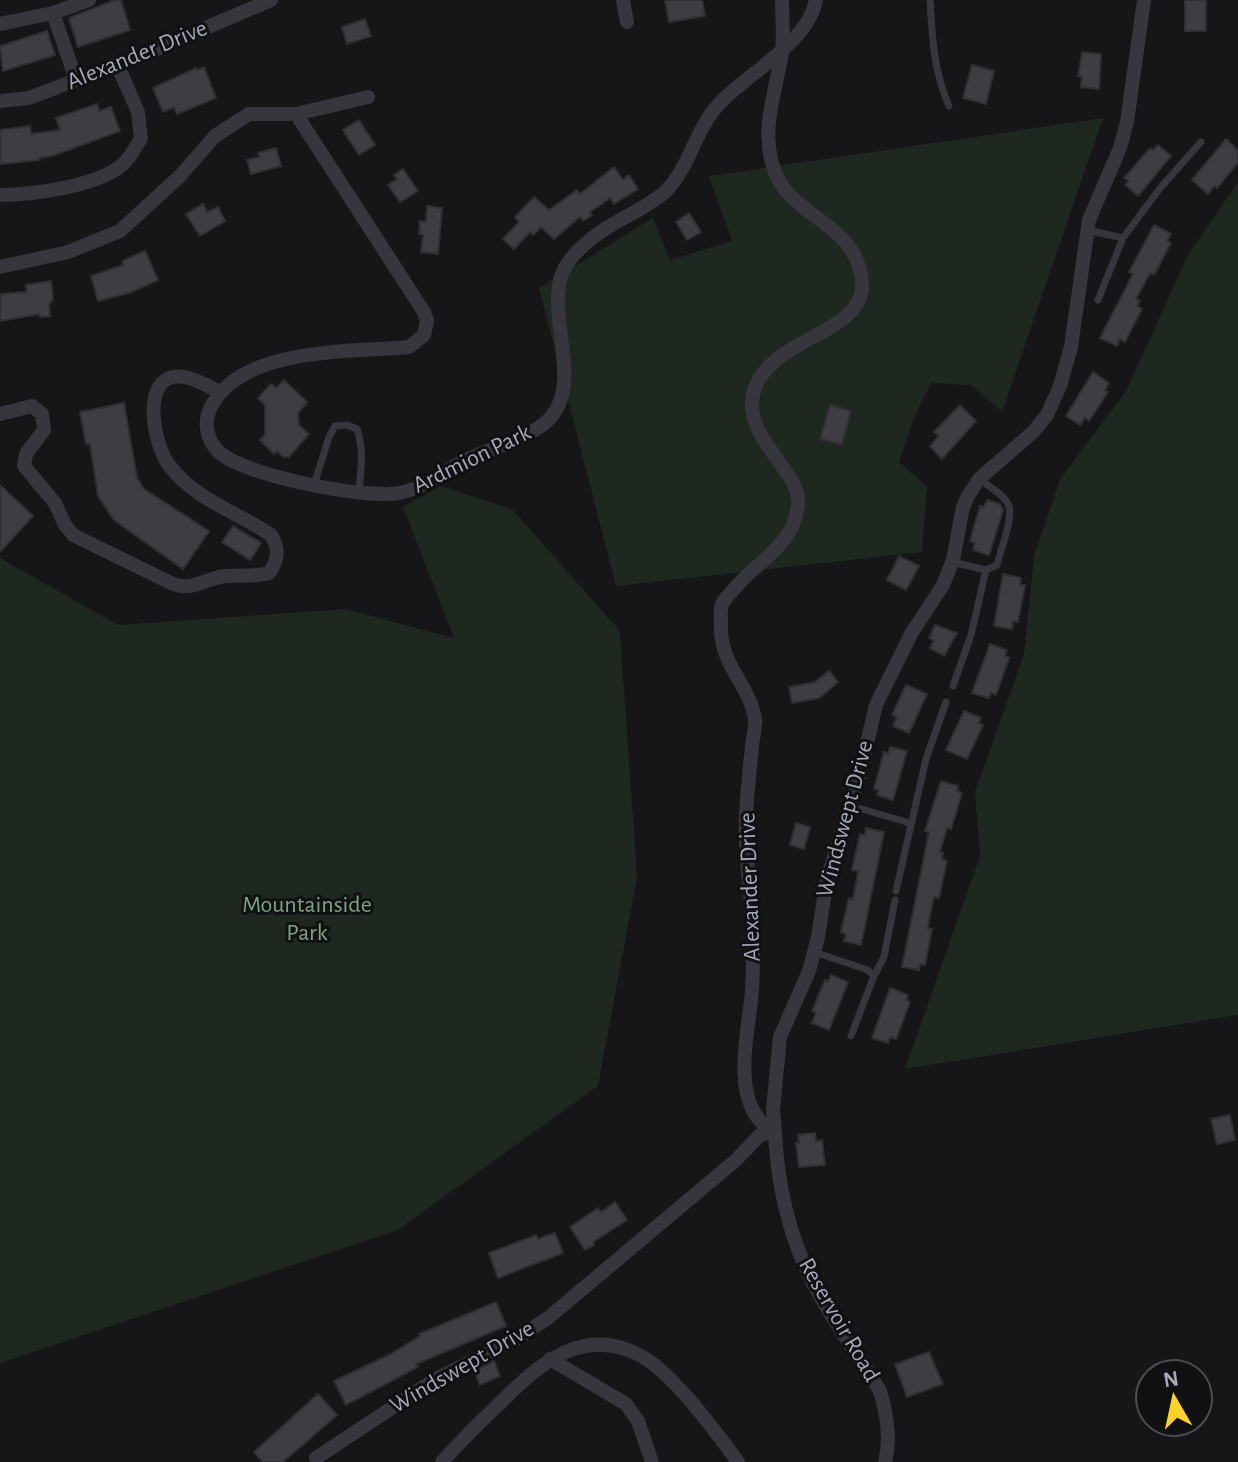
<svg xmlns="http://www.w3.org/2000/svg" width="1238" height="1462" viewBox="0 0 1238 1462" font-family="'Alegreya Sans',sans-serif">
  <rect width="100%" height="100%" fill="#161517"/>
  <g fill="#1f2721">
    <polygon points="1103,118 1002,412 971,385 931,383 913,420 899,462 927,486 922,552 616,586 539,288 653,218 670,260 732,241 709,176"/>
    <polygon points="1238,182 1238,1015 905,1069 980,856 975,792 1024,654 1034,556 1060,479 1126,391 1188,255"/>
    <polygon points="440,486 512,509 620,631 637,877 598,1086 398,1230 0,1363 0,558 118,625 345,609 454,638 403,507"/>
  </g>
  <g fill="#3d3d42" stroke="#302f33" stroke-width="2">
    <polygon points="115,0 121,0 130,30 78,47 69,18"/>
    <polygon points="665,0 702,0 705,16 669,22"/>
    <rect x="1185" y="0" width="21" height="31"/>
    <polygon points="365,19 371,36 347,44 342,27"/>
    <polygon points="47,31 55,55 3,71 0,46"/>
    <polygon points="1082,52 1101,54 1099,89 1081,87 1082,76 1078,76"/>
    <polygon points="972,65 994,71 986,104 963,98"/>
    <polygon points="204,67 216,98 177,114 174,107 163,112 153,88 196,68 197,70"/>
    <polygon points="97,104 99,111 111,107 120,131 52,156 39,158 40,160 0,164 0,130 30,126 31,134 60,130 56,118"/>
    <polygon points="359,120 375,145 359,155 343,130"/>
    <polygon points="1226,139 1238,150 1238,163 1217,188 1214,186 1208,194 1192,180"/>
    <polygon points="1158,145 1171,156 1138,196 1125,185 1129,181 1124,178 1150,148 1153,150"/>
    <polygon points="276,148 281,166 251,174 247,160 259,157 258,153"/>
    <polygon points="614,167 623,180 629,175 638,189 614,204 610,198 590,212 592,215 583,221 580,217 554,239 541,227 533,235 530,232 514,249 503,239 519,222 515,217 534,197 549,210 577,190 580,194"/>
    <polygon points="403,169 418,191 400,202 388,185 397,179 394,175"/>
    <polygon points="203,204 207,212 218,207 225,221 200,236 186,214"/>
    <polygon points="427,206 442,208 438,254 421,252 423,235 419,234 420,221 426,222"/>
    <polygon points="689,213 701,232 687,240 676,222"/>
    <polygon points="1154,225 1171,234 1167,241 1171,243 1154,275 1150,273 1136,299 1140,301 1137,306 1142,309 1125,342 1120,339 1117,346 1100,338 1133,274 1129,272"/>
    <polygon points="145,251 158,280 129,293 98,301 91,276 123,265 122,261"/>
    <polygon points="51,281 53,299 49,305 50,316 40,317 39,314 0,321 0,294 27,292 26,285"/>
    <polygon points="1093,372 1109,383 1105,390 1108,392 1089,421 1085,417 1080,425 1066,416"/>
    <polygon points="284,380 307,402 298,413 299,425 309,434 289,457 283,457 277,451 274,454 260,440 265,435 265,405 258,398 271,384 276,388"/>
    <polygon points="124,403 137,478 144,489 209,531 183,569 114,520 98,496 90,444 86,444 80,412"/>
    <polygon points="830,405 851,411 842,445 820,439"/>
    <polygon points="960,405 976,421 942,459 930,446 939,436 934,432"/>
    <polygon points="0,485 33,516 0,552"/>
    <polygon points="987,500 1000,504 1003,510 989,555 973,550 975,543 970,541 980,506 984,507"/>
    <polygon points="233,526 261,543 250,560 222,542"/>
    <polygon points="899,556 919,566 906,590 887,580"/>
    <polygon points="1003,574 1021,578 1020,585 1025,585 1018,622 1013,621 1012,629 994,626"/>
    <polygon points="935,625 957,633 944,656 930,648 934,641 929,638"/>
    <polygon points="990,644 1007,650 1005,656 1009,658 996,695 991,693 989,698 972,693"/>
    <polygon points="829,671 838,682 819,698 792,703 789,687 815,682"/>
    <polygon points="906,685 927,694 909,733 893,726 897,717 892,715"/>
    <polygon points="964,711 981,718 978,723 983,725 967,759 946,750"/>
    <polygon points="890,747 907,751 893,800 877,795 879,790 874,789 884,752 888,754"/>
    <polygon points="941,781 958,786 957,791 962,793 951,829 947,828 940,852 943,853 942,859 947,861 939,898 934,897 929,920 928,928 932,929 925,965 920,964 919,970 902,967 929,832 925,831"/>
    <polygon points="796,823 810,827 804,849 790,845"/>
    <polygon points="866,828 884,832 861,945 844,941 846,934 841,932 849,898 853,899 857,878 858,871 852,870 860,834 865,835"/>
    <polygon points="831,975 848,982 829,1030 812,1023 816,1013 812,1011 825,980 828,982"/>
    <polygon points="890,988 908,995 906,1000 910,1002 896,1039 890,1037 888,1043 872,1038"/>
    <polygon points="1230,1115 1235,1140 1217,1144 1211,1119"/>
    <polygon points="815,1133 816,1141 822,1140 825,1165 799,1167 796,1143 799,1143 798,1135"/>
    <polygon points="615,1202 627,1220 593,1242 594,1245 585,1250 570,1227 598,1208 601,1212"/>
    <polygon points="555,1233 563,1253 498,1278 489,1253 536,1235 538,1239"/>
    <polygon points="496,1302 506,1326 416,1364 418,1367 346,1405 334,1381 391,1354 420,1336 419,1334"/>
    <polygon points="929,1352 943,1384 907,1397 895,1364"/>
    <polygon points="494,1361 500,1376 480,1385 474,1371"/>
    <polygon points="318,1394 337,1415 283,1462 263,1462 254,1452"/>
  </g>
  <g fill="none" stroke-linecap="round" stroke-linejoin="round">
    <g stroke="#36363c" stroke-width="7">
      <path d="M930 0C932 36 934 73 949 106"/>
      <polyline points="1087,230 1123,238"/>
      <polyline points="1098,300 1123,238 1161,187 1201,142"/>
      <path d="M314 485 329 437 335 426 347 425 357 429C364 449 361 470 359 491"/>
      <path d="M952 562 986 570 997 565C1000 551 1013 520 1009 506 1005 495 988 486 979 479"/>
      <polyline points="953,686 971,635 986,570"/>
      <polyline points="851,806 910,823"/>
      <polyline points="896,891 926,759 946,702"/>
      <polyline points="814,952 868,970 874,976 851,1036"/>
      <polyline points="874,976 884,957 895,900"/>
    </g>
    <g stroke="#36363c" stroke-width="14">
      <polyline points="623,0 627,22"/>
      <path d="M782 0C782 17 784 35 782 52 776 93 759 130 775 172 793 220 860 223 862 285 863 337 758 338 752 401 749 442 801 473 798 504 795 545 757 561 734 589 731 593 724 599 722 604 720 609 721 618 721 624 719 665 750 685 755 719 756 727 753 737 752 745 750 769 747 792 746 816 743 858 754 902 753 944 753 959 753 975 752 990 749 1033 727 1108 775 1132 777 1182 789 1236 812 1281 831 1319 858 1355 880 1391 887 1414 891 1439 885 1462"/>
      <polyline points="53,13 76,80"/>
      <polyline points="0,24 53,13 89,0"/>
      <polyline points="0,101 29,98 152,51 271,0"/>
      <path d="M296 114 424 312 427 321 424 335 409 347C353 352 246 347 213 403 203 419 205 439 219 452 245 476 364 499 399 493 423 489 443 471 464 461 489 449 518 442 541 426 588 393 547 323 561 277 566 261 577 250 590 240 613 220 644 211 666 191 689 168 696 128 719 104 749 72 808 43 816 0"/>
      <path d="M0 195C31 195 98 186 122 165 130 159 135 147 141 139L138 112 117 64"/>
      <polyline points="0,267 68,252 120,231 180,176 215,136 249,114 296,114 368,97"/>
      <path d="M0 414 32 406 42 414 44 430 26 454 24 466 55 503 65 525 73 535 173 584C193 591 205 579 224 576 239 575 254 577 269 573 279 560 279 548 271 535 237 512 194 499 169 465 155 447 141 384 173 377 188 374 207 386 220 392"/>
      <polyline points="550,1359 626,1404 638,1421 652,1462"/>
      <polyline points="316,1458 434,1380 516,1339 548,1318 736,1160 760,1135 775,1132 773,1109 780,1037 809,971 818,937 827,879 859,777 876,705 911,634 943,585 953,560 963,507 968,496 979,479 1033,432 1047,415 1060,386 1071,347 1089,220 1120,148 1127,122 1144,0"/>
      <path d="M442 1462C460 1442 479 1423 498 1405 538 1365 583 1323 643 1357 674 1375 716 1432 738 1462"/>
    </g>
  </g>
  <g text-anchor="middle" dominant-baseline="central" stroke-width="6" stroke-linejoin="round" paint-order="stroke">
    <g font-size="24" fill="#a6a9b8" stroke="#111012">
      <text transform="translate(137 55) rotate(-22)">Alexander Drive</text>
      <text transform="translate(472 459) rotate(-26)">Ardmion Park</text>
      <text transform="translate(845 819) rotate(-75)">Windswept Drive</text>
      <text transform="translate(750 887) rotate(-92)">Alexander Drive</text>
      <text transform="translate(839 1320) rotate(60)">Reservoir Road</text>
      <text transform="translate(462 1367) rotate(-30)">Windswept Drive</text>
    </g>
    <g font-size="24" fill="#7ca484" stroke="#111012">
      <text x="307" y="905">Mountainside<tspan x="307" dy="28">Park</tspan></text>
    </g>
  </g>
  <g transform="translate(1174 1398) rotate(351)"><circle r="38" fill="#111012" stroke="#4d4d54" stroke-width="2"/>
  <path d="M0-6L14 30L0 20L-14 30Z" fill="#fbd229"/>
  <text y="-12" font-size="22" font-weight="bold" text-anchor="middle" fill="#a6a9b8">N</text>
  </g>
</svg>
